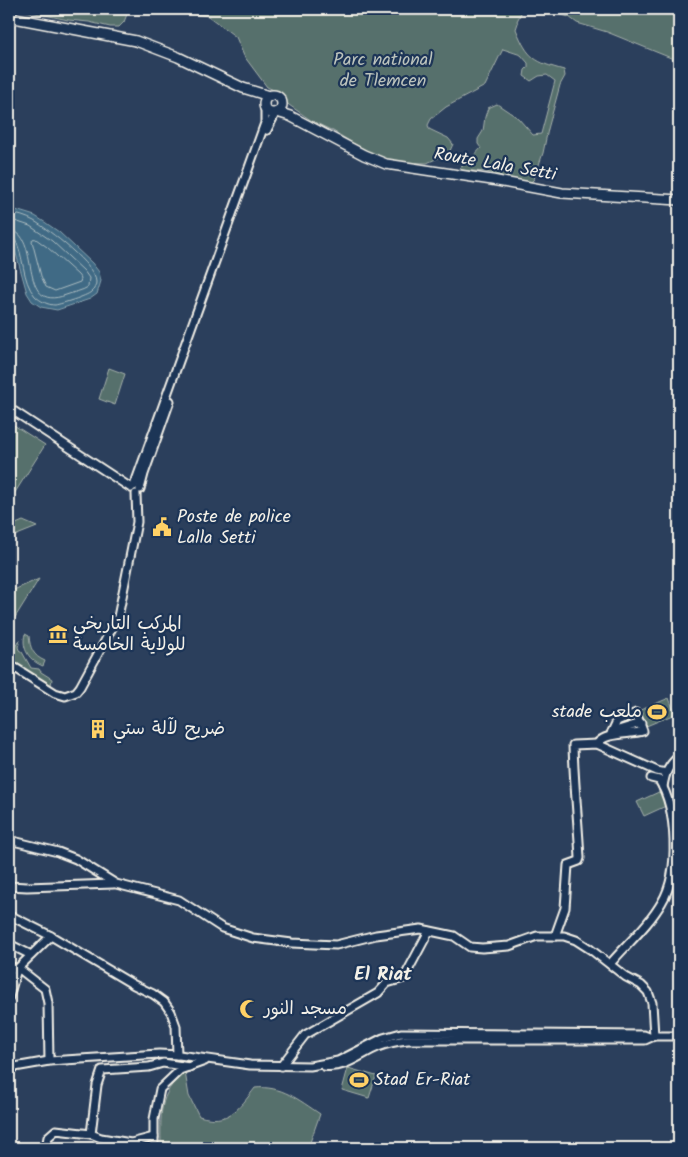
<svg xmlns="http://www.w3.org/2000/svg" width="688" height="1157" viewBox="0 0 688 1157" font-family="Kalam,'Playpen Sans Arabic',sans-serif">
  <rect width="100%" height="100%" fill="#2b3f5c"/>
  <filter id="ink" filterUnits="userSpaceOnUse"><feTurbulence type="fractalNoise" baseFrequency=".02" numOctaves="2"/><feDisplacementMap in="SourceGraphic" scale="10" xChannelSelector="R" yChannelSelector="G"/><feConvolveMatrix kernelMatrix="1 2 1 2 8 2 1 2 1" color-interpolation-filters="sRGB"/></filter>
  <g filter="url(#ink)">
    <g fill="#566f6c" stroke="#a5b0aa">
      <polygon points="17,9 129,9 124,22 119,27 110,27 89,22 68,20"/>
      <path d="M156 9H523L517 21 518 23 516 29C528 59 535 62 564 70L565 76 560 85 548 129 543 153 534 179 529 184 487 172 461 170 460 168C467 160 475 156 481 148L478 144V139L483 131 485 117 488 108 497 104 518 118 533 135 541 134 555 81 547 75 539 76 531 81 524 76 525 70 528 67V63L521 55 503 49 485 86 446 107 431 119 428 125 429 129 448 138 453 144 449 153 427 163 395 162 375 155 356 145 333 131 312 121 289 105 276 91 267 87 244 56 236 37 208 16Z"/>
      <polygon points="542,9 679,9 679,66 671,58 607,32 577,23 569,17"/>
      <polygon points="109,368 125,374 115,405 99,399"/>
      <polygon points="9,422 45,445 9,502"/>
      <polygon points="23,521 37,527 12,537 9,536 9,527"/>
      <polygon points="39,579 9,627 9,592"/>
      <path d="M25 634 29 636C30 648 33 656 45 661L43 666C30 661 21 649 25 634Z"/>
      <polygon points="20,640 18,647 19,650 22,652 31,668 39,669 41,672 52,679 51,685 10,660 13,655 10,653"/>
      <polygon points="669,698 675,714 644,727 638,711"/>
      <polygon points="661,791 668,805 644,816 637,802"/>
      <polygon points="348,1068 376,1076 369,1098 342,1090"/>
      <path d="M185 1072 189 1096 199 1116C228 1125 239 1109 255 1088 281 1085 299 1100 320 1114L308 1148H161C161 1116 157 1094 185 1072Z"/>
    </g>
    <polygon fill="#3f6b85" stroke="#87a1ad" points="9,208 35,216 46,223 59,232 92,263 99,272 101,281 97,294 90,299 57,310 41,307 32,301 27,293 15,250 9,238"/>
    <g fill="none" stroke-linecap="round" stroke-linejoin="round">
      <g stroke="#acbbc0" stroke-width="1">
        <path d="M9 213C17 214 27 217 34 221 48 229 96 266 96 282 96 286 94 290 91 292 87 296 61 304 55 305 48 305 40 301 35 296 21 280 25 255 14 238L9 237"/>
        <path d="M9 219 30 226 52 241 84 271 89 278 88 287C82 291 74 292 66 295 15 314 43 232 9 230"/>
        <polygon points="36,239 47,247 78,275 81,279 80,282 55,291 46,287 41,276 32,241 33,239"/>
      </g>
      <g stroke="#f4f1e8" stroke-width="11">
        <g id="minor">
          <polyline points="267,130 276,112"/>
          <polyline points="9,408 131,488"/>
          <polyline points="134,486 265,123 265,109"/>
          <polyline points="140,489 144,474 170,401"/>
          <polyline points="9,664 55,693 65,696 76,692 80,687 118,617 137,522 136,494"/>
          <polyline points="612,732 641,723"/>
          <path d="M597 744C605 732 630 735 643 731L636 713 617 721 610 736"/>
          <path d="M663 787C665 773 668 766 679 756"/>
          <polyline points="9,840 58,852 76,859 116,884 179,900 222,928 253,938 292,943 336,945 376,935 421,929 454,936 470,947 482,948 509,946 537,936 564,936 576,940 590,949 626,977 641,985 648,992 652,1003 654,1036"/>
          <polyline points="9,886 27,887 113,884"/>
          <polyline points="9,915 51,936 134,985 153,994 164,1002 171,1012 176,1026 177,1055"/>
          <path d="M555 936 565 908 568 865 579 861 580 858C578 820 574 783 573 745L597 744 657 771 666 773"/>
          <polyline points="9,944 31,955"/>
          <path d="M610 964C627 944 649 925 662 902 680 872 677 809 659 780L651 778"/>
          <polyline points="9,966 22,971 45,989 48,1003 49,1061"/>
          <polyline points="9,997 17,969 51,936"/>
          <polyline points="281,1066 305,1035 378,993 387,983 404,978 429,931"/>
          <path d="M324 1066C343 1070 361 1054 378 1047 388 1043 398 1041 408 1040H645L654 1036H679"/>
          <polyline points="9,1068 49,1061 159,1054 179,1055 250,1065 310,1066 338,1061 383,1038 401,1033 644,1035 649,1037"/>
          <polyline points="91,1134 101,1138 131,1143 154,1137"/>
          <polyline points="46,1148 48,1137 56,1130 91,1134 97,1085 102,1070 149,1067 163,1063 189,1067"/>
          <polyline points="154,1148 154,1119 160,1089 180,1070 205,1061"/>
        </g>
      </g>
      <g stroke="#f4f1e8" stroke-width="12">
        <g id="major">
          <polyline points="9,17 136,41 178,57 243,88 269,96"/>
          <circle cx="273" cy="104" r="9"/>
          <polyline points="277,112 290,116 364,155 386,164 492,180 562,193 679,200"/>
        </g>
      </g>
      <use href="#minor" stroke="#1d3557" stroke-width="7"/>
      <use href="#major" stroke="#1d3557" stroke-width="9"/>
    </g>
  </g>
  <defs>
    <g id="civic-bare" transform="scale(1.5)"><path d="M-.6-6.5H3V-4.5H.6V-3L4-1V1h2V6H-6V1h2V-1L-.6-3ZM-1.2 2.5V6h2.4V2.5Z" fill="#ffd166" stroke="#1d3557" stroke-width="2.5" paint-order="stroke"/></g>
    <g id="museum-bare" transform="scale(1.5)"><path d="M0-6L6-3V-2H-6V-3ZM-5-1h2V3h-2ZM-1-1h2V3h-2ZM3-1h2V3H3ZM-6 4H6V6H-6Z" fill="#ffd166" stroke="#1d3557" stroke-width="2.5" paint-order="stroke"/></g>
    <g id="stadium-bare" transform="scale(1.5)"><path d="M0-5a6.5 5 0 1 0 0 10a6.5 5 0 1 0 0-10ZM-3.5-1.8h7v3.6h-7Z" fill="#ffd166" stroke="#1d3557" stroke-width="2.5" paint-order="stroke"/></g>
    <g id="building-bare" transform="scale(1.5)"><path d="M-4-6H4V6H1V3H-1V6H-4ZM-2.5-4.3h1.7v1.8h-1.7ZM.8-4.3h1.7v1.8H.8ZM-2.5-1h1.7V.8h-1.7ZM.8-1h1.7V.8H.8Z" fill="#ffd166" stroke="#1d3557" stroke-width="2.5" paint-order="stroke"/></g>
    <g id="mosque-bare" transform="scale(1.5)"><path d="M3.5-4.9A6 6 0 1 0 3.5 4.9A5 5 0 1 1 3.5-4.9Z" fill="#ffd166" stroke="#1d3557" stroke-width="2.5" paint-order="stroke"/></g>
  </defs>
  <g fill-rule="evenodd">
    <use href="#civic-bare" x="162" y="527"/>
    <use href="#museum-bare" x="58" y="634"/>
    <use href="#stadium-bare" x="657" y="712"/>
    <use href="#building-bare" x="98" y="729"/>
    <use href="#mosque-bare" x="249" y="1009"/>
    <use href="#stadium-bare" x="359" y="1080"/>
  </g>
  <g text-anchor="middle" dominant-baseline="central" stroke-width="4.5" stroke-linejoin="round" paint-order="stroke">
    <g font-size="18" fill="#bdc4bd" stroke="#1d3557">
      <text x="383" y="60">Parc national<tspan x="383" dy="21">de Tlemcen</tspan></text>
    </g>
    <g font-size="18" fill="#f4f1e8" stroke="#1d3557">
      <text transform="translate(495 165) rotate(10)">Route Lala Setti</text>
    </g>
    <g font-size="18" fill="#f4f1e8" stroke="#1d3557" text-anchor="start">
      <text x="177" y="517">Poste de police<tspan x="177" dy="21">Lalla Setti</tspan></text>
      <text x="73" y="624">المركب التاريخي<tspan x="73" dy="21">للولاية الخامسة</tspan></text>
      <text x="642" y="712" text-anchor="end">stade ملعب</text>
      <text x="113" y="729">ضريح لآلة ستي</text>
      <text x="264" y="1009">مسجد النور</text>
      <text x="374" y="1080">Stad Er-Riat</text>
    </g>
    <g font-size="19" font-weight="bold" fill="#f4f1e8" stroke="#1d3557">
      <text x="383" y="975">El Riat</text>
    </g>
  </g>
  <rect width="688" height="1157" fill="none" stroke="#1d3557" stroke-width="30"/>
  <rect x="15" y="15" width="658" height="1127" fill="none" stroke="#f4f1e8" stroke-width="2" filter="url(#ink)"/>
</svg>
